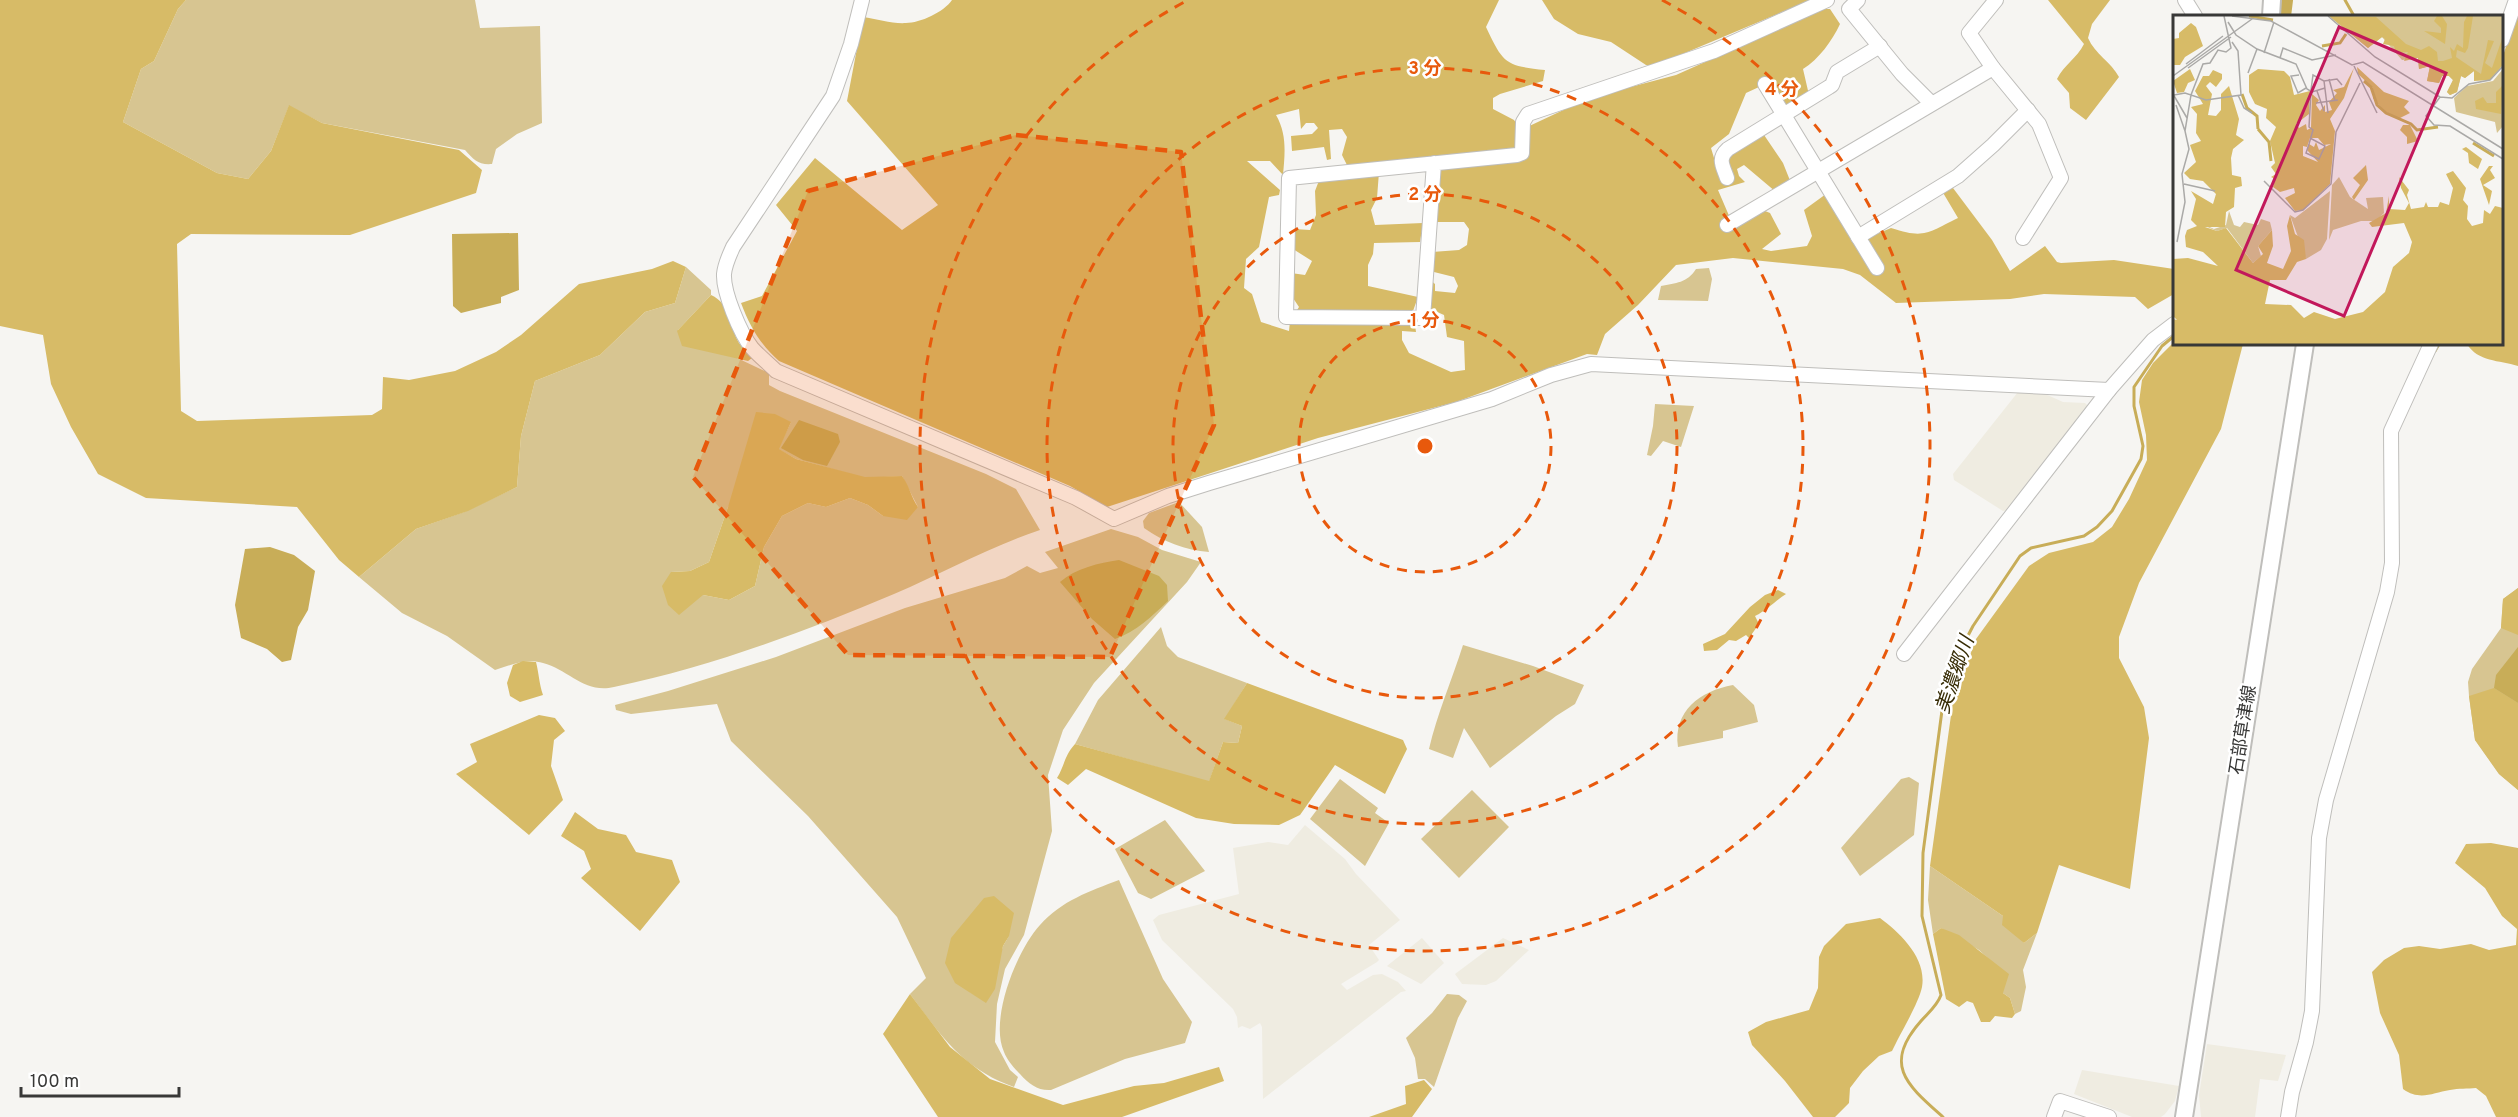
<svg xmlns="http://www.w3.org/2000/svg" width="2518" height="1117" viewBox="0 0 2518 1117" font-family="Overpass,'Noto Sans JP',sans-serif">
  <rect width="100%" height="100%" fill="#f6f5f2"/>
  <g fill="#efece1">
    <polygon points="2018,392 2043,393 2063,402 2085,403 2090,408 2010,510 2003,511 1954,480 1953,474"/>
    <polygon points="1305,825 1345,859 1356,874 1400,920 1369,945 1379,960 1377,962 1341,984 1347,990 1373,975 1382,974 1398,982 1406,991 1401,992 1263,1099 1262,1027 1260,1023 1250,1029 1242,1026 1238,1028 1237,1017 1233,1009 1162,940 1153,920 1159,915 1239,894 1233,848 1268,842 1288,845"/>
    <polygon points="1422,938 1444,963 1421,984 1387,966"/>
    <polygon points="1503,938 1529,950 1496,981 1486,985 1462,984 1455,974"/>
    <polygon points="2207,1044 2286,1055 2278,1081 2260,1079 2255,1117 2201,1117 2199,1095"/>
    <polygon points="2082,1070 2179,1086 2175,1101 2165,1114 2161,1117 2132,1117 2074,1094"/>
  </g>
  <g fill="#d7c591" fill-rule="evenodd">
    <path d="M186 0H475L480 28 540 26 542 123 517 134 496 149 492 164C478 165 474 160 465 150L322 123 289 106 271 151 248 179 217 173 123 122 141 69 154 61 178 9Z"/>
    <path d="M686 267 711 290V295L678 330 769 373V385L780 391 986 474 1016 489 1040 530C989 547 943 573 894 594 804 632 710 667 614 687 585 694 569 670 543 663 527 658 510 665 495 670L447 636 402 613 359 577 416 529 464 512 517 487 521 436 535 381 600 355 645 312 675 303ZM791 422 778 449 796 459 865 478 902 476 918 507 883 516 868 505 850 498 826 507 808 503 782 516 764 547 755 586 729 600 703 595 671 572 690 571 709 562 728 507Z"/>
    <path d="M1709 268 1712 279 1708 301 1658 300 1661 286C1676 283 1687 283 1696 269Z"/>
    <polygon points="1655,404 1694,406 1681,447 1663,441 1651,456 1647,455 1653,426"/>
    <path d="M1179 502 1202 527 1209 552C1185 550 1164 542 1144 528L1143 521 1149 513Z"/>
    <path d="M1111 529 1138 537 1162 550 1201 562 1187 582 1094 683 1063 730 1048 775 1052 831 1024 935 1005 969 997 1004 995 1042 1010 1070 1018 1077 1014 1087C963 1069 941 1036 910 994L926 978 897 917 808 816 731 741 717 704 631 714 616 710 615 705 668 691 776 657 905 608 1005 578 1027 566 1040 573 1058 568 1045 552ZM1009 936 1003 946 986 1002 970 992Z"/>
    <polygon points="2518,588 2518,790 2499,774 2475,740 2469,696 2468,682 2472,669 2501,628 2503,599"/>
    <polygon points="1161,627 1167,646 1178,657 1247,683 1225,719 1242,726 1238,743 1223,742 1209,782 1075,744 1098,700"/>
    <path d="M1463 645 1533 666 1584 685 1575 704 1556 716 1490 768 1464 728 1453 758 1429 749C1437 714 1452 680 1463 645Z"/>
    <path d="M1733 685 1754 705 1758 722 1723 731V738L1678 747C1673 711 1700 691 1733 685Z"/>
    <polygon points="1909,777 1919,783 1914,835 1860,876 1841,848 1901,779"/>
    <polygon points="1340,779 1378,808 1375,813 1389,823 1365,866 1310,819"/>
    <polygon points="1472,790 1509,827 1459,878 1421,839"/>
    <polygon points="1165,820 1205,871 1151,899 1138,893 1115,849"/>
    <polygon points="1930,866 2003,916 2024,943 2037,933 2023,970 2026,987 2021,1011 2015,1014 2010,998 2003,993 1991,961 1979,950 1941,928 1933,934 1928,900"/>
    <path d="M1119 880 1163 979 1192 1022 1185 1043 1125 1059 1051 1090C1038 1091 1029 1084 1020 1074 1014 1068 1007 1060 1004 1052 989 1019 1017 950 1040 925 1061 901 1090 891 1119 880Z"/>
    <polygon points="1447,994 1459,995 1467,1001 1458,1018 1434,1087 1425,1079 1418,1079 1415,1058 1406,1038 1432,1013"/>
  </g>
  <g fill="#d7bb67" fill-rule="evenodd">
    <polygon points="0,0 186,0 178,9 154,61 141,69 123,122 217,173 248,179 271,151 289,105 322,123 459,150 482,170 476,193 350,235 191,234 177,244 181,411 197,421 372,415 382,409 383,377 409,380 455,371 496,352 521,335 579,284 652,269 673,261 686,267 675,303 645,312 600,355 535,381 521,436 517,487 468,511 416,529 359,577 339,560 297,507 146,498 98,474 71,427 51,384 43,335 0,326"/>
    <path d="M952 0H1499L1486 27C1503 63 1505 66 1545 70L1543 81 1500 94 1493 98V109L1514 120 1521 130 1589 98 1676 75 1824 9H1830L1840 24C1832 41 1819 59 1803 69L1809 95 1786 108 1772 81 1746 93 1729 134 1711 148 1717 168 1724 157 1762 132 1783 163 1791 183 1776 192 1744 165 1737 169 1739 176 1745 182 1718 190 1730 218 1760 209 1770 213 1781 234 1762 249 1771 251 1807 246 1812 236 1804 210 1826 194 1865 239 1891 228C1925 239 1927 233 1958 218L1942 191 1950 184 1992 240 2010 271 2045 246 2057 262 2061 263 2114 260 2174 269V294L2148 309 2135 297 2044 294 2010 299 1896 303 1860 275 1843 269 1733 258 1676 265 1638 305 1605 334 1597 355 1587 354 1456 402 1318 438 1107 507 1070 486 779 361C760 344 750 327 741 303L762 296 797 231 776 205 815 158 902 230 938 205 847 101 863 17C877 19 893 24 906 23 920 23 944 12 952 0ZM1299 109 1301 129 1306 123H1314L1318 128 1312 134 1291 136 1292 151 1324 147 1327 160 1331 159 1329 130 1342 129 1347 137 1342 155 1347 165 1438 158 1436 222H1464L1469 229 1467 245 1459 250 1432 252 1430 271 1454 277 1458 286 1455 293 1435 291V284L1428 278 1426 307 1444 315 1447 337 1464 341 1465 370 1451 372 1409 353 1402 340V331L1416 332 1413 311 1418 297 1368 286V265L1373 254 1374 243 1420 242 1423 223 1375 225 1371 210 1377 198 1379 172 1320 178 1315 191 1316 215 1310 230 1294 229 1293 249 1312 261 1305 275 1291 273V295L1299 307 1290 321 1289 331 1261 322 1252 294 1244 288 1246 259 1259 247 1269 197 1279 195 1280 190 1247 161H1270L1283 175C1285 153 1287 134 1276 115Z"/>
    <polygon points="1542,0 1811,0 1654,66 1646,65 1611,42 1578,34 1554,19"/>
    <path d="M2048 0H2110L2092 24 2088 38C2095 54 2111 62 2119 77L2086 120 2070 108 2069 93 2057 79C2064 65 2077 58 2084 44Z"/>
    <path d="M2518 9V366C2499 360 2478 362 2467 344H2502V59Z"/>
    <path d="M711 295C731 304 729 325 739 343 743 348 748 353 752 358L748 361 682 346 677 331Z"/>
    <polygon points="2174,342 2174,344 2243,344 2221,429 2139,583 2119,637 2119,658 2144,707 2149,738 2130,889 2059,865 2037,933 2024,943 2002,925 2003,916 1930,866 1953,701 1976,639 2029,566 2049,553 2093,542 2112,527 2129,499 2147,460 2146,435 2139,402 2142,380 2153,363"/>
    <path d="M756 412 775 414 791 422 779 449 796 459 865 477 902 476C910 487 911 497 918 507L907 520 883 516 868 505 850 498 826 507 808 503 782 516 764 547 755 586 729 600 703 595 679 615 668 605 662 586 671 572 690 571 709 562 728 507Z"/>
    <polygon points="2518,588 2518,635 2501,628 2503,599"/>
    <path d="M1778 590 1786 594C1775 601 1767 610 1755 616L1759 624 1749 638 1746 635 1736 641 1729 640 1717 650 1704 651 1703 644 1725 634 1750 607 1765 595Z"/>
    <path d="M523 661 536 662C539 674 539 683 543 695L520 702 510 696 507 683 513 665Z"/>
    <path d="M1247 683 1403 740 1407 749 1385 794 1335 765 1300 815 1279 825 1234 824 1196 818 1086 769 1068 785 1057 778C1065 765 1064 756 1075 744L1209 781 1223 742 1238 743 1242 726 1224 719Z"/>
    <polygon points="2494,688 2518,703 2518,790 2499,774 2475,740 2469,696"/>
    <polygon points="539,715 555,718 565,731 554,740 551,766 563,800 529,835 456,774 477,762 470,744"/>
    <polygon points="575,812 598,829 626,835 636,852 672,860 680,882 640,931 581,878 591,869 584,851 561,836"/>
    <path d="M2491 843 2518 848V1117H2496L2486 1096 2476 1088C2467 1089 2459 1088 2450 1090 2432 1093 2420 1101 2403 1089L2399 1055 2380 1013 2372 972 2384 960 2404 948 2419 946 2440 949 2471 944 2489 950 2516 945 2517 929 2502 916 2485 888 2455 863 2466 844Z"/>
    <polygon points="994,896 1014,913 1009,936 1003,946 995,989 986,1003 955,983 945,963 951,938 984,898"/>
    <path d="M1880 918C1900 933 1927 958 1922 987 1919 1002 1903 1029 1896 1043L1892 1051 1879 1056 1863 1071 1850 1088 1849 1103 1835 1117H1813L1785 1081 1752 1045 1748 1032 1766 1022 1809 1010 1818 988 1819 957 1824 946 1846 924Z"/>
    <polygon points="1941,928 1959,935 2009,974 2003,993 2010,998 2015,1014 2012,1018 1995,1016 1990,1022 1981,1022 1973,1003 1967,1001 1959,1007 1946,999 1933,934"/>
    <polygon points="910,994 950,1047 990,1079 1063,1105 1134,1086 1164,1083 1219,1067 1224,1081 1122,1117 938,1117 883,1034"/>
    <polygon points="1424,1080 1432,1089 1412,1117 1369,1117 1406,1104 1405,1086"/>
  </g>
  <g fill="#c8ad58">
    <polygon points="518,233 519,290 501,297 501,303 461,313 453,306 452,234"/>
    <polygon points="799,420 838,434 840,442 827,466 803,460 781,448"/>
    <polygon points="270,547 294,555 315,571 308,610 298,627 291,660 282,662 267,649 241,638 235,605 245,549"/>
    <path d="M1119 560 1159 576 1167 585 1168 601C1151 617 1137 631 1115 639L1092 619 1060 582C1076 568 1099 563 1119 560Z"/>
    <polygon points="2518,647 2518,703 2494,688 2496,675"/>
  </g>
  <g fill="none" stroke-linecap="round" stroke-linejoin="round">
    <g stroke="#c8ad58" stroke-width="3">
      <polyline points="2345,0 2354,16"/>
      <polyline points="2435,351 2439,344"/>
      <path d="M1943 1117C1907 1085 1882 1065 1921 1021 1929 1012 1937 1006 1941 995L1922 916 1923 853 1943 703 1960 651 1973 626 2020 556 2031 548 2084 536 2097 527 2112 511 2141 459 2143 446 2134 406V387L2162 346 2174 336"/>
    </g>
    <polyline stroke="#c8ad58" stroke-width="20" points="2281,16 2283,0"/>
    <g stroke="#bfbebb" stroke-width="16">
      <g id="minor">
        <path d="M862 0 851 44 833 96 733 247C729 256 725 264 724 274 723 292 740 333 752 348 759 356 768 363 776 371L1076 498 1114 519 1168 496 1209 483 1492 399 1551 375 1591 364 2109 390"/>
        <polyline points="1858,0 1849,9 1902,74 1931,103"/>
        <polyline points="2185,0 2195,16"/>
        <polyline points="2502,40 2516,0"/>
        <polyline points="1993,68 2039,124 2061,178 2023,238"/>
        <polyline points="1765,84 1877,268"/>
        <polyline points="1434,163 1423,318 1286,317 1289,178 1517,155 1522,153 1523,122 1528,114 1714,51 1827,0"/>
        <path d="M1727 178C1723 166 1717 159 1728 149L1829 87 1832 85 1837 72 1880 46"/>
        <polyline points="1727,225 1993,68 1969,33 1996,0"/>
        <polyline points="1858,237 1958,176 1993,145 2028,110"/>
        <polyline points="1904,654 2109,390 2153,340 2174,324"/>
        <polyline points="2054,1117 2060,1101 2109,1117"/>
        <polyline points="2288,1117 2292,1092 2306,1042 2312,1011 2319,838 2326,800 2387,592 2392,563 2391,431 2431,344"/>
      </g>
    </g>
    <g stroke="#bfbebb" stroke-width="20">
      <g id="major">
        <polyline points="2271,16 2272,0"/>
        <polyline points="2184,1117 2305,344"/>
      </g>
    </g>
    <use href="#minor" stroke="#fff" stroke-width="14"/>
    <use href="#major" stroke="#fff" stroke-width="16"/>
  </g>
  <path fill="#e8590c" fill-opacity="0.2" stroke="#e8590c" stroke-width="4.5" stroke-dasharray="12 8" stroke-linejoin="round" d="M1016 135 1181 152 1214 425 1110 657 848 655 693 477 808 191Z"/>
  <g fill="none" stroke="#e8590c" stroke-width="3" stroke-dasharray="10 8">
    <circle cx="1425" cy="446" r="126"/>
    <circle cx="1425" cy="446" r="252"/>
    <circle cx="1425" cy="446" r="378"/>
    <path d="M1662 0A505 505 0 1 1 1188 0"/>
  </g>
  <g text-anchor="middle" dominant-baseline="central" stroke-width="5" stroke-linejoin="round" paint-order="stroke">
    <g font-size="18" fill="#383837" stroke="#fff">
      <text transform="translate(2244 730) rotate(-81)">石部草津線</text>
    </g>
    <g font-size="20" font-style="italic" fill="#372c05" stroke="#fff">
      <text transform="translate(1956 675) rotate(-71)">美濃郷川</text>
    </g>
  </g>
  <g transform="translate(2173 15)">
    <rect width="330" height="330" fill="#f6f5f2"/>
    <path d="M156 1H330V50L301 65V56L292 63 288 61 284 77 277 80 274 77 280 65 276 61H269L266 68 254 66 257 51 246 54 245 43 229 45 209 22 195 33ZM330 54V111L324 118 322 107 283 97 281 83 294 71 320 66ZM166 162 177 182 195 194 193 183 210 182 211 198 203 206H188L160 215 156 225 159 170ZM157 176 154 224 148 235 133 244 117 200 122 203ZM24 191 26 207 41 214 53 210 56 196 61 210 67 212 71 207 85 210 88 204 97 207 99 215 85 231 88 241 80 248 54 213 44 216 27 209 21 197Z" fill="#d7c591"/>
    <path d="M156 1 203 2 233 29 248 35 256 31 264 37 265 46H270L279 43 277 32 281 36 284 29 290 33 291 7 294 1H300L295 33 292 38 284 35 283 42 308 59 315 25 321 26 312 48 319 53 330 21V50L317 65 301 66V56L292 63 288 61 284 77 277 80 274 77 280 65 276 61H269L266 68 254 66 257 51 246 54 245 43 231 46 235 37 223 38 221 31 210 29 212 24 209 22 195 33ZM264 1H269L274 9 272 29 251 16 268 18V13L261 6ZM18 8 23 12 30 31 12 42 7 50H0V24L6 23V18ZM184 52 211 77 236 86 231 92 237 98 225 104 210 95 200 83V73L185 59ZM181 53 171 83 157 104 162 116 157 169 130 195 122 196 112 183 122 178 121 173 107 177 100 172 102 164 98 162 103 159 98 152 102 148 97 126 103 112 93 103 94 94 82 89 76 77V60L85 54 111 56 117 62 121 80 137 76 136 99 123 109 126 113 133 109 134 115 138 113 139 79 146 85 143 90 147 96 152 90V97L159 95 156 87 164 78 160 75 171 72ZM137 123H145L151 130 158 129 146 135 143 127 141 132 136 129 134 135 145 147 130 141V131L134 132ZM17 54 22 65 15 68 11 77 4 78 0 66ZM40 55 49 59V64L43 72 37 67 33 71 39 79 35 100 43 101 48 95V79L56 71 66 104 63 120 71 125 60 134 58 143 59 160 68 162 69 171 62 173 61 192 53 197 52 212H32L44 216 53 213 80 248 90 239 85 231 99 215 100 231 94 248 110 254 118 236 114 211 117 200 122 219 131 225 133 244 124 247 113 265H97L92 289 118 290 131 303 141 297 162 304 190 297 212 277 220 252 236 238 239 227 231 208 199 212 196 208 213 198 216 181V194L232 195 236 188 228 173 226 162 236 175 234 180 238 194 251 192 253 187 255 192H265L267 187 276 190 280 173 273 159 280 156 293 173 290 185 295 191 294 204 299 211 310 208 311 195 317 199 322 191 330 193V329H0V304L4 305 0 301V244L15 243 45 251 30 237 13 232 12 221 14 215 24 211 18 205 23 184 18 176 40 189 43 179 30 166 17 164 11 158 23 147 17 130 28 126 23 118 24 99 18 92 30 89 22 76 30 61H36ZM330 70 328 99 303 94 302 86 310 82 314 88H323V77ZM230 110H237L245 126 234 129V122L227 115ZM293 132 309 144 305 154 296 148 295 138 289 134ZM193 150 195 165 181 185 179 182 187 170 180 163ZM316 151H320L317 155 322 163 310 170 319 176 316 190 307 164Z" fill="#d7bb67" fill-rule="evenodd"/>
    <path fill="none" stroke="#c8ad58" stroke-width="3" d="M76 1 100 5M149 31 167 28 173 19M191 66 198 72 204 90 213 98 238 109 244 115 265 112M69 79 74 93 84 101 85 114M85 114 96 127 98 146M300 128 321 141"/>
    <path fill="none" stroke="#aaa9a7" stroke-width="1.5" d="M59 1 98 6 179 50 190 47 330 134M155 1 202 42 267 82M55 7 63 20 84 34 123 49 134 74 139 77 152 73M91 38 101 7M107 43 110 33 139 45 163 40M13 49 50 21M181 51 204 98M330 51 317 65 296 69 279 83 267 82 253 101 261 110 277 111 330 144M15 53 58 22M75 58 84 34M126 60 118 61 125 78 133 73M0 61 79 4M156 64 162 86M151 66 164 64 169 70M138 75 140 60 151 66 155 98M144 76 151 96M0 79 14 103M1 80 12 78 33 85 68 80 65 36 59 27M65 80 71 93 79 98M143 88 165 85M3 90 12 116M137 123 152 131 146 144 133 138 136 129 140 115 136 112 138 76M91 166 122 197 130 195 158 169 163 117 187 68M11 169 42 176M4 227 12 187 9 159 16 134 12 116 18 80 30 49 37 48 45 35 53 37 58 33 51 1"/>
    <path fill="#c2185b" fill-opacity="0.15" stroke="#c2185b" stroke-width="3" d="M166 12 273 58 171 301 63 255Z"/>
    <rect width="330" height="330" fill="none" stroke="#383837" stroke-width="3"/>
  </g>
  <circle cx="1425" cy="446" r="9" fill="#e8590c" stroke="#fff" stroke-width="3"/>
  <g font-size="18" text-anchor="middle" font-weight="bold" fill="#e8590c" stroke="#fff" stroke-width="5" stroke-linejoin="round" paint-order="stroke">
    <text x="1425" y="74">3 分</text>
    <text x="1782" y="95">4 分</text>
    <text x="1425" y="200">2 分</text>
    <text x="1425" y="326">1 分</text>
  </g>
  <path d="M21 1087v9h158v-9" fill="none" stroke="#383837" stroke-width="3"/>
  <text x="30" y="1087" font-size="18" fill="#383837" stroke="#ffffff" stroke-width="4.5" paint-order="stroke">100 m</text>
</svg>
